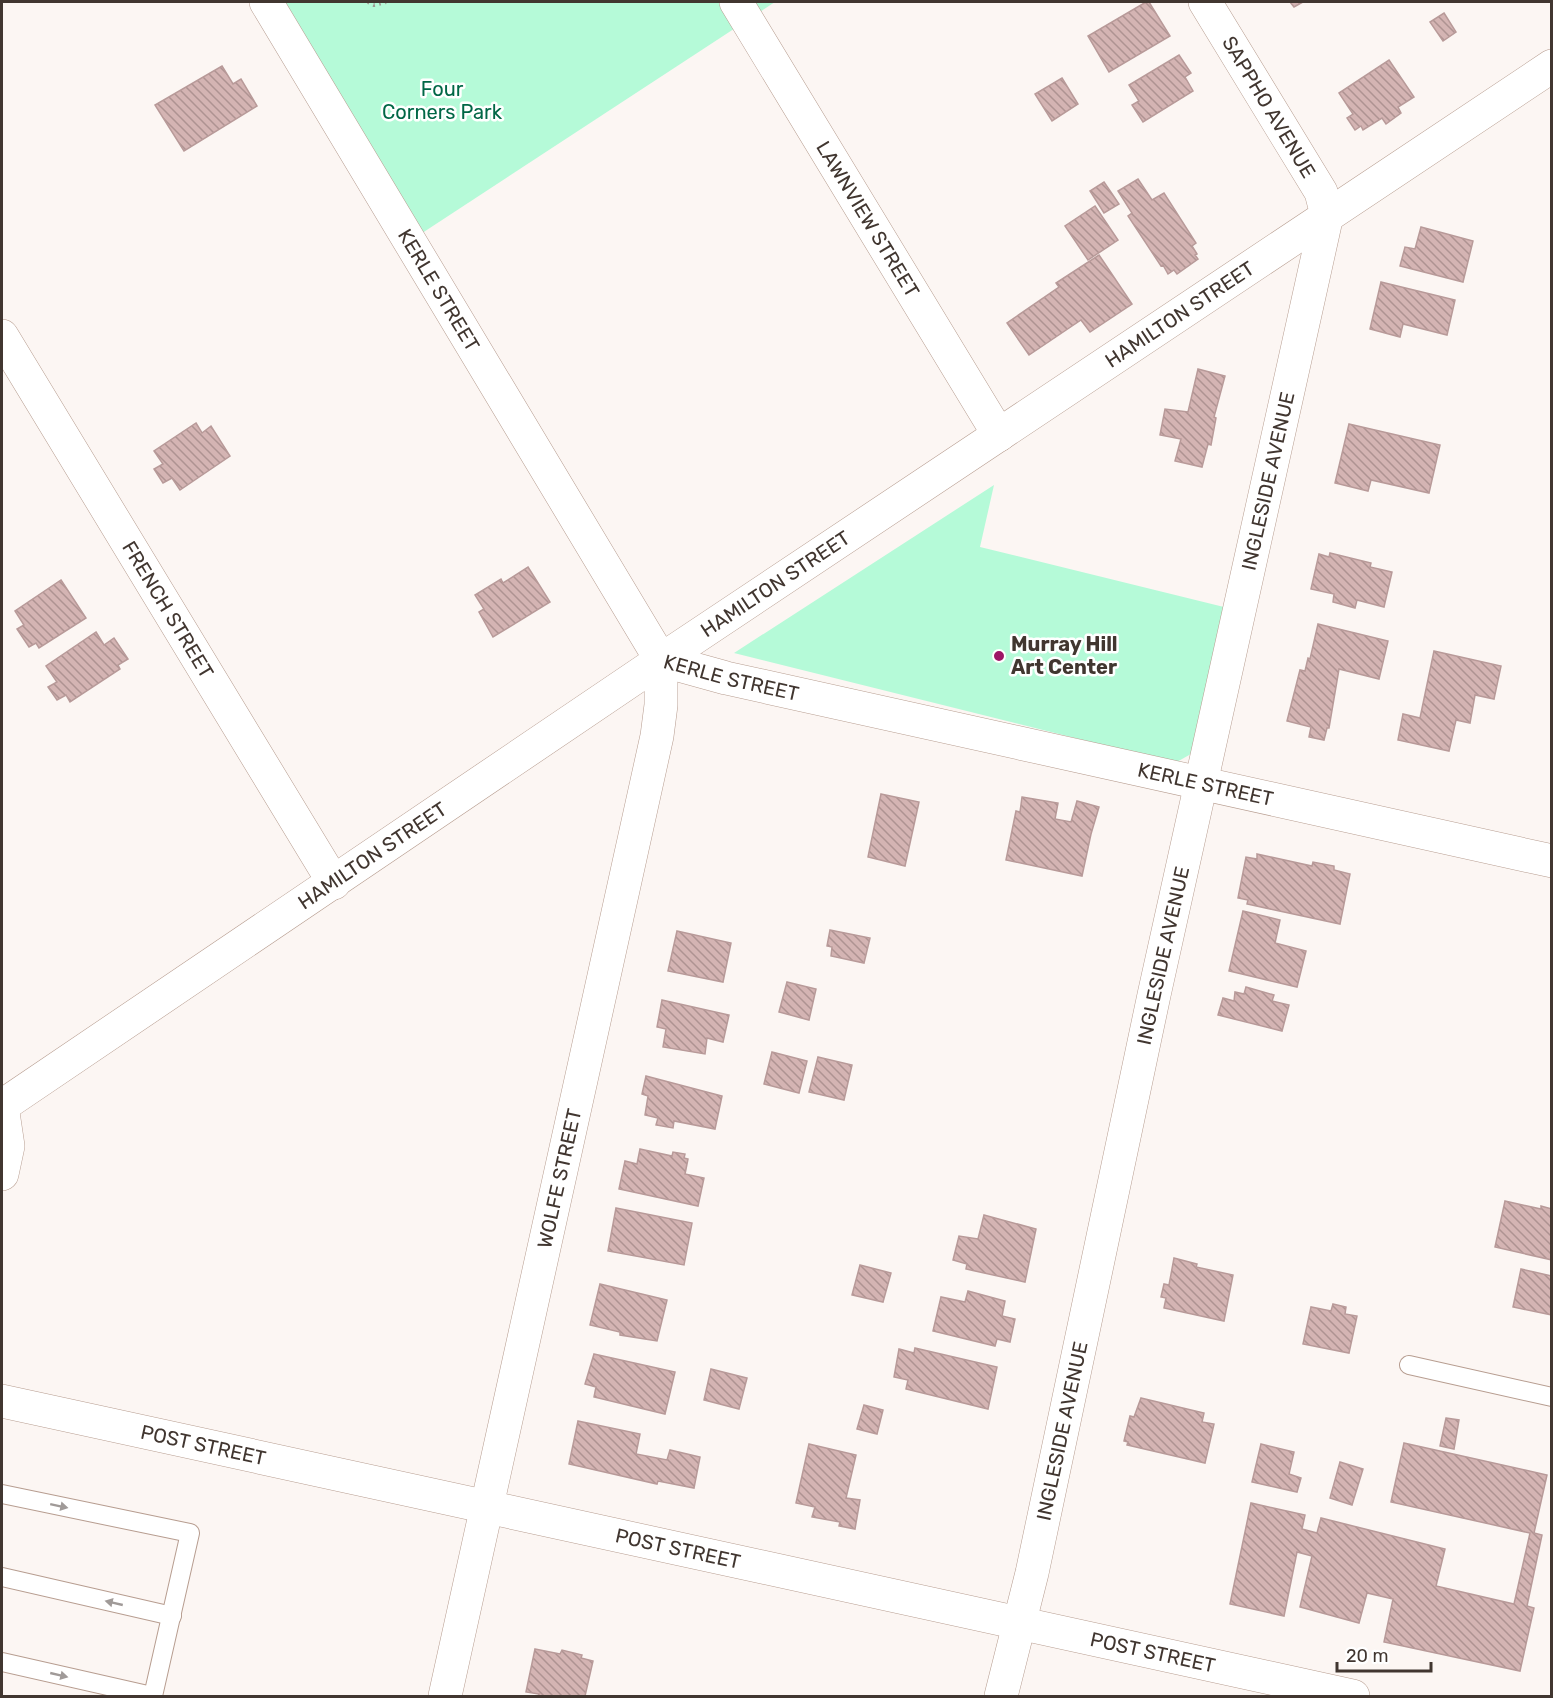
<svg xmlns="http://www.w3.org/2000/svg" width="1553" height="1698" viewBox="0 0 1553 1698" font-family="Rubik,sans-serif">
  <defs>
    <pattern id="building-back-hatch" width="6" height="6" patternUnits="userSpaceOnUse" patternTransform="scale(1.5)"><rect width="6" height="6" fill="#d4b4b3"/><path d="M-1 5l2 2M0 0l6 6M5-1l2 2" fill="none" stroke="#ae9392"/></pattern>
  </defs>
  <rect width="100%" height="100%" fill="#fcf6f3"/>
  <g fill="#b5fad8">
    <polygon points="266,2 775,2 410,241"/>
    <polygon points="994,485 980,547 1228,608 1198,750 1175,763 734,653"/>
  </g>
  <g fill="url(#building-back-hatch)" stroke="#b89a99" stroke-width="1.5">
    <polygon points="1146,2 1149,2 1170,36 1109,72 1088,36"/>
    <polygon points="1290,2 1303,2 1294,7"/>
    <polygon points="1444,13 1456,32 1443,41 1430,22"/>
    <polygon points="1179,55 1191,73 1185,77 1193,91 1143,122 1132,105 1139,101 1129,85"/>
    <polygon points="1389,60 1414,97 1398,107 1401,113 1386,124 1382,118 1363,130 1361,126 1355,130 1347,118 1353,114 1339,93"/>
    <polygon points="222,66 233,84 241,79 257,106 184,151 155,105"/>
    <polygon points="1062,78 1078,104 1052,121 1035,94"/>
    <polygon points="1138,179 1152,200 1164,193 1196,243 1192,246 1197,254 1195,255 1198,259 1177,274 1174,270 1168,274 1163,265 1161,266 1128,216 1132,213 1118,191"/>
    <polygon points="1104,182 1119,204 1104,213 1090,191"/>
    <polygon points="1095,206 1118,240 1088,260 1065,226"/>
    <polygon points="1421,227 1473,241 1463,282 1400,266 1405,247 1415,249"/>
    <polygon points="1099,255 1132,304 1090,332 1081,320 1029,355 1007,323 1059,287 1056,283"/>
    <polygon points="1381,282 1455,300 1447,335 1403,324 1400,337 1370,329"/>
    <polygon points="1198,369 1225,376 1214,417 1216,418 1211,445 1208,444 1202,467 1175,461 1181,439 1160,435 1165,409 1188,412"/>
    <polygon points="196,423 202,433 211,426 230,456 180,490 172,478 163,483 154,469 163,464 154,451"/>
    <polygon points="1349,424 1440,445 1429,493 1371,480 1368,491 1335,483"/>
    <polygon points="1330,553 1371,563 1370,567 1392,572 1384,607 1357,600 1355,608 1333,602 1334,594 1311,589 1319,554 1329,557"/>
    <polygon points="528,567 550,602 493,637 479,612 484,609 475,595 501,579 503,583"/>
    <polygon points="61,580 86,618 39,648 36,643 29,647 17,629 24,625 15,611"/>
    <polygon points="1318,624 1388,641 1379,679 1339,669 1329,728 1327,728 1324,740 1309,737 1311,727 1287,721 1300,670 1305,671 1308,658 1310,659"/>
    <polygon points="96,632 104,645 114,638 128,659 118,665 120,669 70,702 66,695 57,700 48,687 57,682 46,666"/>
    <polygon points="1434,651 1501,666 1494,699 1475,695 1470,723 1456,720 1449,751 1398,740 1403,714 1420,718"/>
    <polygon points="881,794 919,802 905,866 868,857"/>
    <polygon points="1022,797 1058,803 1055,819 1071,822 1077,801 1099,807 1091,834 1082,876 1006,860 1016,811 1020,812"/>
    <polygon points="1257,854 1312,866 1313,862 1334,866 1334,870 1350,874 1340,924 1247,904 1248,900 1238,898 1246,857 1257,859"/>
    <polygon points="1243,911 1280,920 1275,943 1306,951 1297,987 1229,971"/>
    <polygon points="830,930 870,938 864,963 831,956 832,947 827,946"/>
    <polygon points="677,931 731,943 723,982 668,971"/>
    <polygon points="787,982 816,989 809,1020 779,1012"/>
    <polygon points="1246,987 1274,995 1272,1001 1289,1005 1282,1031 1218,1015 1223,998 1234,1001 1235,992 1244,994"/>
    <polygon points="662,1000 729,1015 723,1042 707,1038 705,1054 663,1047 666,1029 657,1027"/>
    <polygon points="772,1052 807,1061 799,1093 764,1084"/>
    <polygon points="818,1057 852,1065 844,1100 809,1092"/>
    <polygon points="646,1076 722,1096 715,1129 674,1121 673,1128 656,1125 658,1118 645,1115 648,1096 642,1094"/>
    <polygon points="640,1149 672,1156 673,1152 685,1154 684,1158 688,1159 685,1174 704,1178 698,1206 619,1189 625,1161 637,1164"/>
    <polygon points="1505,1201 1541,1209 1541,1206 1552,1209 1552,1260 1495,1247"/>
    <polygon points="616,1208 692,1223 684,1265 608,1251"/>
    <polygon points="984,1215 1036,1229 1025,1282 966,1269 967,1264 953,1260 959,1236 978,1239"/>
    <polygon points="1174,1258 1197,1264 1196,1267 1233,1275 1224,1321 1164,1308 1166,1298 1161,1297 1164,1284 1169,1285"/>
    <polygon points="860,1265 891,1273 883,1302 852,1295"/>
    <polygon points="1521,1269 1552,1276 1552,1315 1513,1307"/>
    <polygon points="600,1284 667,1300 657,1341 620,1335 620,1332 590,1325"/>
    <polygon points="968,1291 1005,1301 1002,1316 1015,1319 1010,1342 997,1339 995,1346 933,1331 941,1297 965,1302"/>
    <polygon points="1333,1304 1346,1307 1345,1314 1357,1316 1349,1353 1303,1344 1311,1307 1331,1311"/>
    <polygon points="915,1348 997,1367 988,1409 906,1389 908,1380 894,1377 899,1349 914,1353"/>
    <polygon points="594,1354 675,1372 665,1414 594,1397 596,1387 585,1384"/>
    <polygon points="711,1369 747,1378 739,1409 704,1400"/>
    <polygon points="1141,1398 1204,1413 1202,1422 1214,1424 1205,1463 1127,1445 1128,1442 1124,1441 1130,1416 1134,1417"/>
    <polygon points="864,1405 883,1410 877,1434 857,1429"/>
    <polygon points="1446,1418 1459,1420 1454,1449 1440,1446"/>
    <polygon points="578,1421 640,1434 636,1454 667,1460 670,1450 700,1457 694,1488 658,1481 657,1484 569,1464"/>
    <polygon points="1404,1443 1547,1475 1534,1533 1542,1535 1527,1606 1534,1608 1520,1671 1384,1642 1393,1599 1367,1593 1359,1623 1300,1607 1312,1556 1297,1552 1284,1616 1230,1604 1251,1503 1305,1515 1302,1529 1317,1533 1321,1518 1445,1549 1436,1586 1514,1604 1530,1533 1391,1502"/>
    <polygon points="809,1444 856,1455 846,1498 860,1500 855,1529 839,1526 840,1522 812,1517 815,1507 796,1503"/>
    <polygon points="1261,1444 1294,1452 1289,1474 1301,1478 1297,1492 1252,1482"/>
    <polygon points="1340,1462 1363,1469 1352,1505 1330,1498"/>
    <polygon points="535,1649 560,1654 562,1650 582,1655 581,1658 593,1661 585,1696 538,1696 539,1694 526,1692"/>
  </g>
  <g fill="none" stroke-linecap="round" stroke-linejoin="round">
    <g stroke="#b79d90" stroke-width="20">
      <g id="service">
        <polyline points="1409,1365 1552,1397"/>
        <polyline points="2,1494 190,1533 153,1696"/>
        <polyline points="2,1577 172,1616"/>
        <polyline points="2,1662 152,1696"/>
      </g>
    </g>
    <g stroke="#b79d90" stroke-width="34">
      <g id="minor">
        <path id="s1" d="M266 2 661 660 726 678 1552 861"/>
        <path id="s2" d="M736 2 999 435"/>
        <path id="s3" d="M2 336 334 883"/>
        <path id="s4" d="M2 1106 661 660 1552 66"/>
        <polyline points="2,1106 8,1146 2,1174"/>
        <path id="s5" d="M445 1696 657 736 661 705V660"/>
        <path id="s6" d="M1001 1696 1032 1573 1154 995 1327 215 1321 192 1205 2"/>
      </g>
    </g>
    <g stroke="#b79d90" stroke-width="34">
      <g id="secondary">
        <path id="s7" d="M2 1401 1353 1696"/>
      </g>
    </g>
    <polyline stroke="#9e9591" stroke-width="4" stroke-dasharray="1.5 4.5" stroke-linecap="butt" points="368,2 374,5 386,2"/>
    <use href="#service" stroke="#fff" stroke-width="18"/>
    <use href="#minor" stroke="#fff" stroke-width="33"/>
    <use href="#secondary" stroke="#fff" stroke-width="33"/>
  </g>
  <defs><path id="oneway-solid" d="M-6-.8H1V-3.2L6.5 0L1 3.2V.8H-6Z" transform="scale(1.5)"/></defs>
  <g fill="#a09a98">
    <use href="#oneway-solid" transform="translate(59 1506) rotate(12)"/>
    <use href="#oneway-solid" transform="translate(114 1603) rotate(-167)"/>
    <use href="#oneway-solid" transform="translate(59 1675) rotate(13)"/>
  </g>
  <circle fill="#9d1666" stroke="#fff" stroke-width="2" cx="999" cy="656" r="6"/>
  <g text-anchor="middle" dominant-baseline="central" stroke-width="5" stroke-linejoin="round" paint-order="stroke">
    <g font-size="20" fill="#006746" stroke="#fff">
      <text x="442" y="89">Four<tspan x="442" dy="23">Corners Park</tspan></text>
    </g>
    <g font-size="20" fill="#413630" stroke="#fff">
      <text transform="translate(1269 107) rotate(59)">SAPPHO AVENUE</text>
      <text stroke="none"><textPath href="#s2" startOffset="254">LAWNVIEW STREET</textPath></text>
      <text stroke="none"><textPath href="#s1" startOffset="336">KERLE STREET</textPath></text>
      <text stroke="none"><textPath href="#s4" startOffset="1419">HAMILTON STREET</textPath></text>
      <text stroke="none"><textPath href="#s6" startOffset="1244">INGLESIDE AVENUE</textPath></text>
      <text stroke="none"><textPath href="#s4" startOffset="933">HAMILTON STREET</textPath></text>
      <text stroke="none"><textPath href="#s3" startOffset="320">FRENCH STREET</textPath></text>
      <text stroke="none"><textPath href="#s1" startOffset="840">KERLE STREET</textPath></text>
      <text stroke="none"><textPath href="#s1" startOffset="1326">KERLE STREET</textPath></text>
      <text stroke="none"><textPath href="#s4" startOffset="447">HAMILTON STREET</textPath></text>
      <text stroke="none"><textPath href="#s6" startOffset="758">INGLESIDE AVENUE</textPath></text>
      <text stroke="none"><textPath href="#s5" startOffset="530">WOLFE STREET</textPath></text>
      <text stroke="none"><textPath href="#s6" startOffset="272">INGLESIDE AVENUE</textPath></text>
      <text stroke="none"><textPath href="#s7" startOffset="206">POST STREET</textPath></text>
      <text stroke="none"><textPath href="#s7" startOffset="692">POST STREET</textPath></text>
      <text stroke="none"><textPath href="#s7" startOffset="1178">POST STREET</textPath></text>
    </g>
    <g font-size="20" font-weight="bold" fill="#413630" stroke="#fff" text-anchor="start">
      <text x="1011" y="644">Murray Hill<tspan x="1011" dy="23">Art Center</tspan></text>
    </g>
  </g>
  <rect width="1553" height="1698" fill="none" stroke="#413630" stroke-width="6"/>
  <path d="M1337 1662v9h94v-9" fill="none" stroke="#413630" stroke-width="3"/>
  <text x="1346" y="1662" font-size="18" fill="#413630" stroke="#ffffff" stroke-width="4.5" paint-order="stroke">20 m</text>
</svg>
